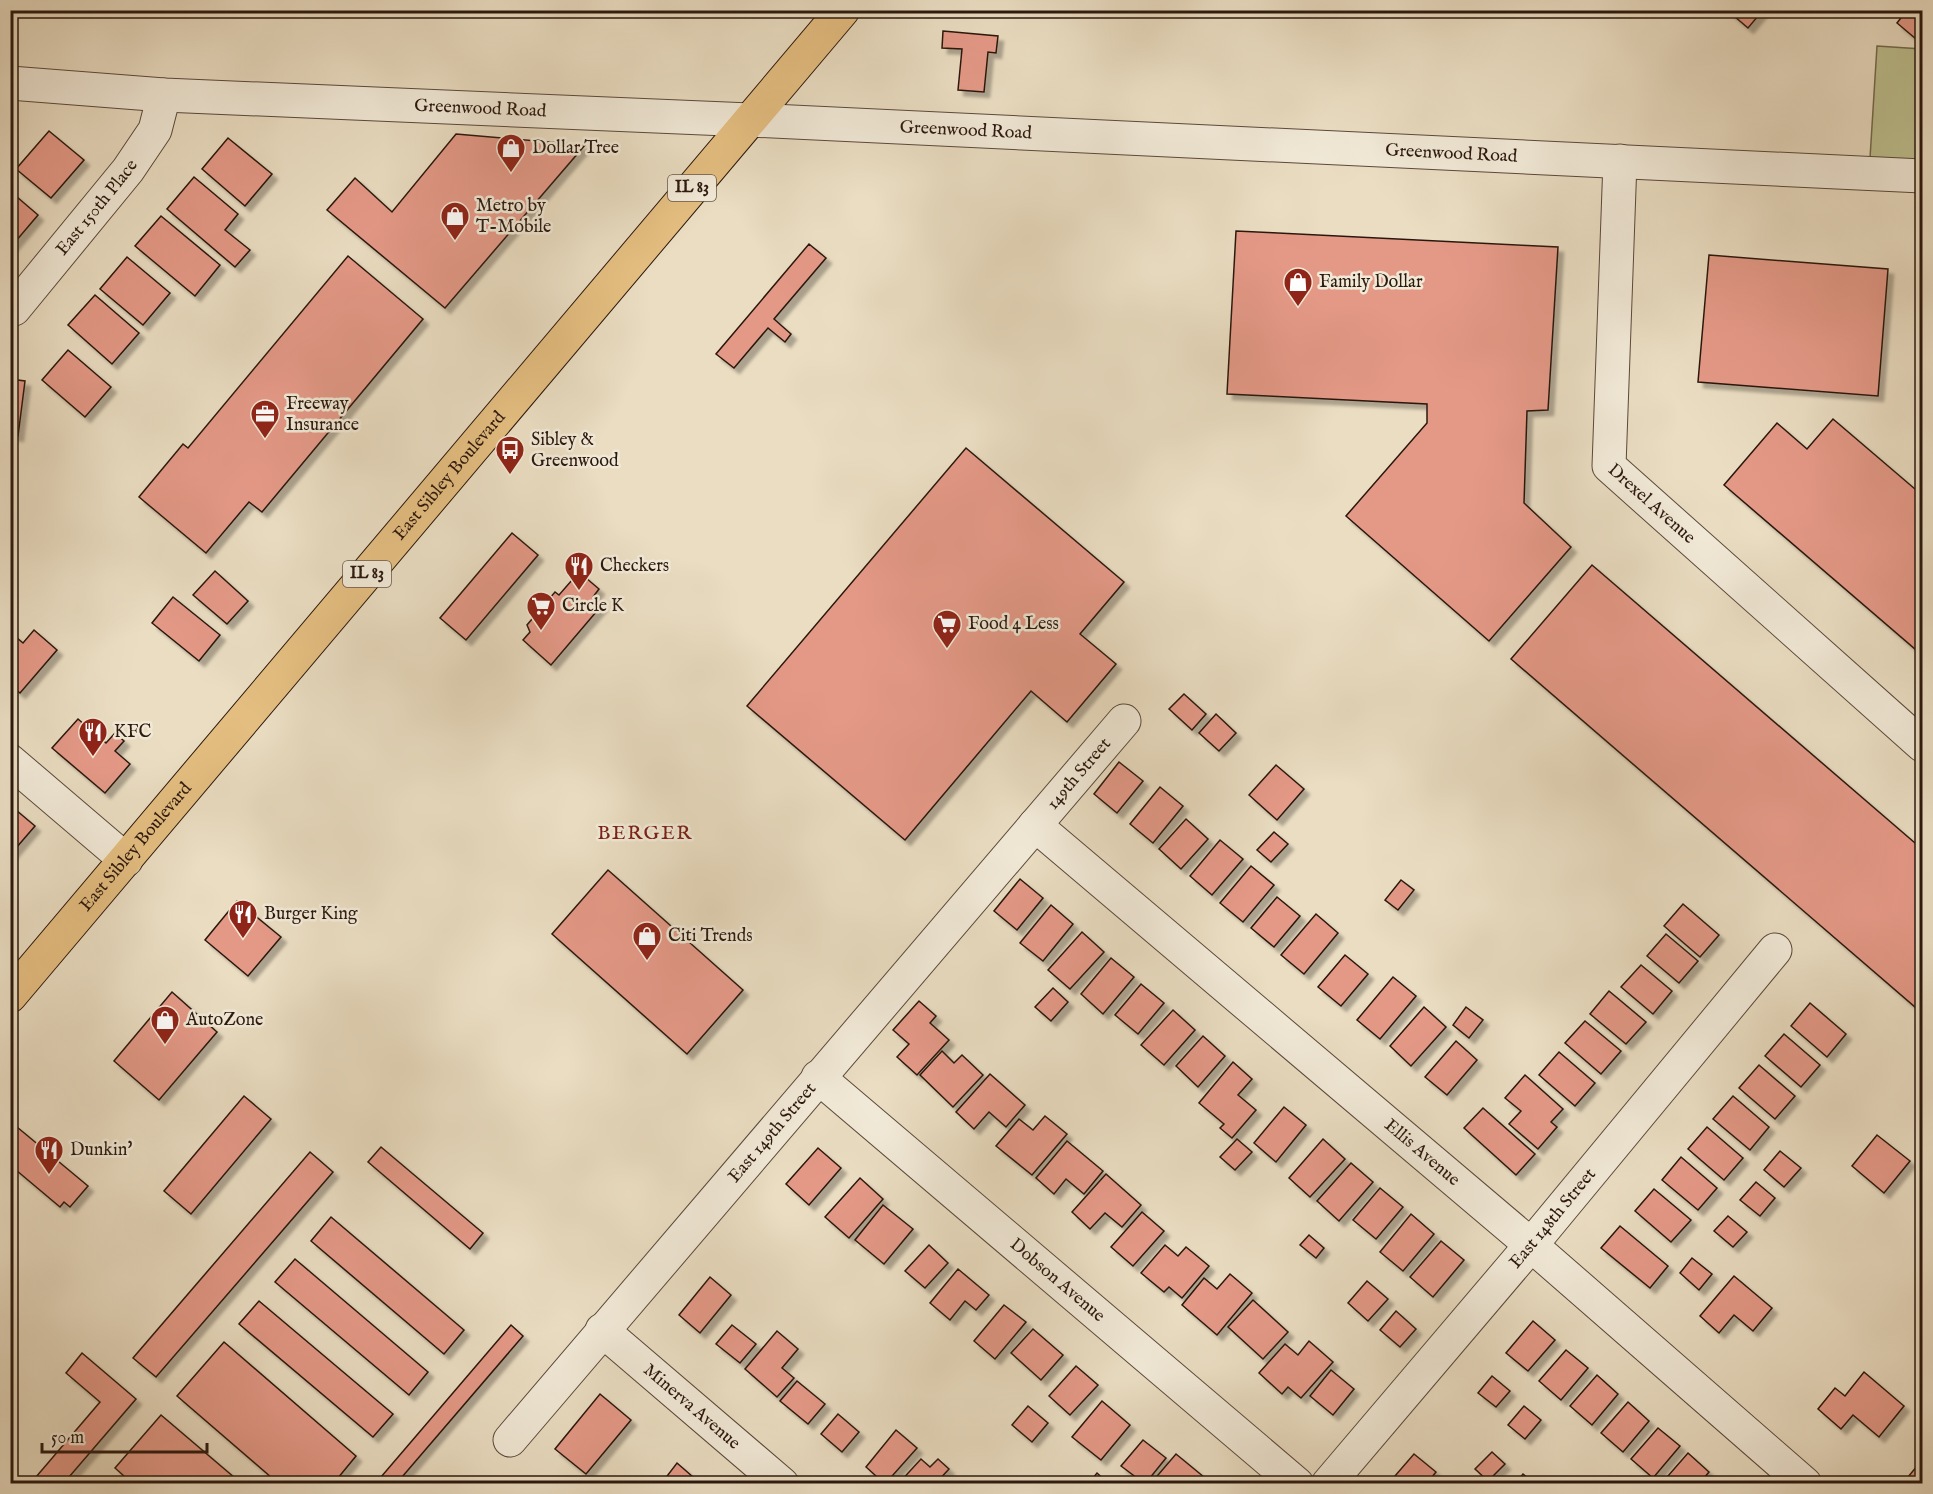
<svg xmlns="http://www.w3.org/2000/svg" width="1933" height="1494" viewBox="0 0 1933 1494" font-family="'IM FELL English',serif">
  <defs>
    <filter id="shadow"><feDropShadow dx="5.5" dy="5.5" stdDeviation="1.5" flood-color="#0004"/></filter>
  </defs>
  <rect width="100%" height="100%" fill="#eaddc2"/>
  <filter id="stains"><feTurbulence type="fractalNoise" baseFrequency=".00333" numOctaves="4"/><feColorMatrix values="0 0 0 0 .2 0 0 0 0 .09 0 0 0 0 .02 0 0 0 .5 -.17"/></filter>
  <radialGradient id="worn" r=".72"><stop offset=".6" stop-color="#630" stop-opacity="0"/><stop offset="1" stop-color="#630" stop-opacity=".3"/></radialGradient>
  <polygon fill="#bdbf8f" stroke="#746c4e" stroke-width="1.5" points="1877,46 1922,49 1922,176 1869,174"/>
  <g fill="#e49987" stroke="#2b180e" stroke-width="1.5" filter="url(#shadow)">
    <polygon points="1727,10 1763,10 1748,28"/>
    <polygon points="1907,10 1922,13 1922,30 1916,39 1897,23"/>
    <polygon points="943,31 998,36 996,53 988,52 984,92 958,90 962,49 942,48"/>
    <polygon points="49,131 84,160 51,198 16,169"/>
    <polygon points="456,134 585,145 445,308 327,210 355,178 392,212"/>
    <polygon points="228,138 272,174 245,206 202,169"/>
    <polygon points="194,177 238,214 225,230 250,250 235,267 167,209"/>
    <polygon points="10,191 38,215 10,248"/>
    <polygon points="161,216 220,265 195,296 135,246"/>
    <polygon points="1236,231 1558,247 1548,410 1527,411 1524,503 1571,547 1489,641 1346,516 1427,423 1427,404 1227,394"/>
    <polygon points="809,244 826,258 774,319 791,334 785,342 768,328 734,368 716,354"/>
    <polygon points="1709,255 1888,269 1878,396 1698,382"/>
    <polygon points="348,256 423,319 262,512 249,502 206,553 139,497 183,444 188,448"/>
    <polygon points="127,257 170,293 143,325 100,289"/>
    <polygon points="95,295 139,333 112,364 68,325"/>
    <polygon points="68,350 111,387 85,417 42,380"/>
    <polygon points="10,379 25,381 18,436 10,435"/>
    <polygon points="1833,419 1922,495 1922,655 1724,485 1777,423 1807,449"/>
    <polygon points="966,448 1124,582 1080,634 1116,664 1067,722 1031,691 905,840 747,706"/>
    <polygon points="512,533 538,555 466,640 440,618"/>
    <polygon points="1592,565 1922,849 1922,1013 1511,659"/>
    <polygon points="215,571 248,601 227,624 193,595"/>
    <polygon points="579,572 599,589 593,597 602,605 551,665 523,640 530,632 527,625 555,592 559,595"/>
    <polygon points="173,597 220,635 199,661 152,623"/>
    <polygon points="34,630 57,650 20,693 10,685 10,632 23,643"/>
    <polygon points="1184,694 1206,714 1192,730 1169,709"/>
    <polygon points="1216,714 1236,733 1219,751 1199,733"/>
    <polygon points="78,719 106,743 115,733 124,741 115,751 130,764 105,793 52,748"/>
    <polygon points="1119,762 1143,781 1117,813 1094,794"/>
    <polygon points="1276,765 1304,789 1277,820 1249,795"/>
    <polygon points="1160,787 1183,806 1153,843 1130,824"/>
    <polygon points="10,805 35,826 10,855"/>
    <polygon points="1186,819 1208,839 1181,869 1159,849"/>
    <polygon points="1274,832 1288,844 1271,862 1257,850"/>
    <polygon points="1220,840 1243,859 1212,895 1190,876"/>
    <polygon points="1251,866 1274,885 1243,922 1220,903"/>
    <polygon points="608,870 743,990 687,1054 552,934"/>
    <polygon points="1020,879 1043,898 1017,930 994,911"/>
    <polygon points="1401,880 1414,890 1398,910 1385,900"/>
    <polygon points="1277,897 1300,916 1274,947 1251,928"/>
    <polygon points="237,901 281,937 248,976 205,940"/>
    <polygon points="1683,904 1719,935 1700,957 1664,926"/>
    <polygon points="1051,905 1073,924 1043,961 1020,943"/>
    <polygon points="1316,914 1338,933 1304,974 1281,955"/>
    <polygon points="1082,932 1104,952 1070,989 1048,970"/>
    <polygon points="1666,934 1698,961 1679,983 1647,956"/>
    <polygon points="1345,955 1368,974 1341,1006 1318,987"/>
    <polygon points="1111,958 1134,977 1103,1014 1081,994"/>
    <polygon points="1641,965 1672,991 1653,1014 1621,987"/>
    <polygon points="1393,977 1416,996 1380,1039 1357,1020"/>
    <polygon points="1141,984 1164,1003 1138,1034 1115,1015"/>
    <polygon points="1053,988 1068,1002 1051,1021 1035,1007"/>
    <polygon points="1609,991 1646,1022 1626,1044 1590,1014"/>
    <polygon points="172,992 217,1032 159,1100 114,1061"/>
    <polygon points="919,1001 936,1016 930,1023 949,1040 917,1075 897,1057 909,1044 893,1030"/>
    <polygon points="1810,1003 1846,1034 1827,1057 1791,1026"/>
    <polygon points="1424,1007 1446,1027 1411,1066 1390,1046"/>
    <polygon points="1466,1007 1483,1020 1469,1038 1453,1025"/>
    <polygon points="1173,1010 1195,1030 1164,1065 1141,1045"/>
    <polygon points="1585,1021 1621,1051 1601,1074 1565,1043"/>
    <polygon points="1784,1034 1820,1065 1801,1087 1765,1056"/>
    <polygon points="1203,1036 1225,1056 1198,1087 1176,1066"/>
    <polygon points="1456,1041 1477,1060 1447,1095 1425,1077"/>
    <polygon points="942,1051 954,1063 962,1055 983,1075 953,1107 920,1075"/>
    <polygon points="1559,1052 1595,1083 1575,1106 1539,1075"/>
    <polygon points="1233,1062 1252,1079 1238,1095 1256,1110 1232,1138 1220,1128 1224,1124 1199,1103"/>
    <polygon points="1759,1065 1795,1096 1775,1119 1739,1088"/>
    <polygon points="990,1074 1025,1105 1006,1127 989,1112 974,1129 956,1112"/>
    <polygon points="1525,1075 1563,1109 1551,1122 1557,1127 1538,1149 1509,1124 1521,1111 1505,1098"/>
    <polygon points="244,1096 271,1119 191,1214 164,1191"/>
    <polygon points="1733,1096 1769,1127 1750,1150 1713,1119"/>
    <polygon points="1284,1107 1306,1125 1276,1162 1254,1143"/>
    <polygon points="1483,1108 1535,1154 1516,1175 1464,1128"/>
    <polygon points="1045,1116 1067,1134 1032,1175 996,1146 1019,1119 1033,1130"/>
    <polygon points="17,1127 88,1186 70,1207 64,1202 60,1207 10,1165 10,1135"/>
    <polygon points="1707,1127 1743,1158 1724,1180 1688,1149"/>
    <polygon points="1877,1135 1910,1161 1884,1193 1852,1166"/>
    <polygon points="1237,1139 1252,1152 1235,1170 1220,1157"/>
    <polygon points="1323,1139 1345,1159 1310,1197 1289,1178"/>
    <polygon points="1067,1141 1103,1171 1084,1194 1066,1179 1054,1194 1036,1178"/>
    <polygon points="381,1147 483,1233 470,1249 368,1162"/>
    <polygon points="818,1148 841,1168 809,1205 786,1184"/>
    <polygon points="1780,1151 1801,1168 1784,1187 1764,1170"/>
    <polygon points="310,1152 333,1172 156,1377 133,1358"/>
    <polygon points="1681,1157 1717,1188 1698,1210 1662,1180"/>
    <polygon points="1351,1163 1373,1182 1339,1221 1317,1201"/>
    <polygon points="1106,1174 1141,1205 1122,1227 1105,1213 1090,1229 1072,1212"/>
    <polygon points="860,1178 883,1199 849,1238 825,1217"/>
    <polygon points="1756,1182 1775,1198 1760,1216 1740,1200"/>
    <polygon points="1380,1188 1403,1207 1376,1239 1353,1220"/>
    <polygon points="1654,1189 1691,1220 1671,1242 1635,1211"/>
    <polygon points="883,1205 913,1229 884,1264 855,1240"/>
    <polygon points="1142,1212 1164,1231 1133,1266 1111,1247"/>
    <polygon points="1411,1214 1434,1234 1403,1271 1380,1252"/>
    <polygon points="1728,1216 1747,1232 1733,1247 1714,1231"/>
    <polygon points="331,1217 464,1330 444,1354 311,1241"/>
    <polygon points="1620,1226 1668,1266 1650,1288 1601,1248"/>
    <polygon points="1309,1235 1324,1248 1316,1258 1300,1245"/>
    <polygon points="1441,1241 1464,1260 1433,1297 1410,1277"/>
    <polygon points="929,1245 948,1263 925,1288 905,1271"/>
    <polygon points="1165,1245 1178,1256 1186,1247 1209,1266 1182,1298 1169,1287 1164,1292 1141,1273"/>
    <polygon points="1692,1258 1712,1274 1699,1290 1680,1273"/>
    <polygon points="295,1259 428,1372 409,1395 275,1282"/>
    <polygon points="958,1269 989,1295 976,1310 965,1301 950,1320 930,1303"/>
    <polygon points="1230,1274 1252,1293 1217,1335 1182,1305 1204,1278 1217,1289"/>
    <polygon points="1734,1276 1772,1308 1753,1331 1734,1315 1719,1333 1700,1316"/>
    <polygon points="710,1277 731,1295 700,1333 679,1315"/>
    <polygon points="1367,1281 1388,1299 1368,1321 1348,1303"/>
    <polygon points="1253,1300 1288,1332 1263,1359 1228,1327"/>
    <polygon points="259,1301 393,1414 373,1437 239,1324"/>
    <polygon points="1004,1305 1026,1322 995,1359 974,1341"/>
    <polygon points="1396,1311 1416,1329 1400,1347 1380,1330"/>
    <polygon points="1533,1321 1555,1340 1528,1371 1506,1353"/>
    <polygon points="511,1325 523,1336 396,1484 375,1484"/>
    <polygon points="732,1325 756,1344 740,1363 716,1344"/>
    <polygon points="1033,1329 1063,1355 1041,1380 1011,1353"/>
    <polygon points="777,1331 798,1349 782,1368 794,1378 777,1397 745,1369"/>
    <polygon points="1309,1341 1333,1362 1301,1398 1288,1387 1282,1394 1259,1373 1285,1344 1298,1355"/>
    <polygon points="224,1342 356,1456 333,1484 279,1484 177,1396"/>
    <polygon points="1566,1350 1588,1368 1561,1400 1539,1381"/>
    <polygon points="82,1353 136,1399 63,1484 30,1484 100,1402 66,1373"/>
    <polygon points="1076,1366 1098,1385 1070,1415 1049,1396"/>
    <polygon points="1331,1370 1354,1389 1333,1415 1310,1396"/>
    <polygon points="1864,1372 1904,1406 1879,1437 1853,1415 1841,1429 1818,1409 1835,1388 1845,1396"/>
    <polygon points="1597,1375 1618,1394 1592,1425 1570,1406"/>
    <polygon points="1492,1376 1510,1391 1496,1407 1478,1393"/>
    <polygon points="797,1381 825,1404 808,1424 780,1401"/>
    <polygon points="600,1394 631,1420 586,1474 555,1449"/>
    <polygon points="1102,1401 1130,1425 1101,1460 1072,1437"/>
    <polygon points="1628,1402 1649,1421 1623,1452 1601,1433"/>
    <polygon points="1028,1406 1048,1423 1032,1442 1012,1425"/>
    <polygon points="1524,1406 1541,1420 1525,1439 1508,1425"/>
    <polygon points="838,1414 859,1432 842,1452 821,1434"/>
    <polygon points="161,1415 242,1484 133,1484 115,1468"/>
    <polygon points="1658,1428 1680,1446 1653,1478 1631,1459"/>
    <polygon points="896,1430 917,1448 885,1484 866,1467"/>
    <polygon points="1143,1440 1166,1458 1145,1484 1121,1466"/>
    <polygon points="1492,1452 1505,1464 1488,1481 1475,1469"/>
    <polygon points="1688,1453 1709,1472 1699,1484 1661,1484"/>
    <polygon points="1176,1454 1210,1482 1208,1484 1152,1482"/>
    <polygon points="1414,1454 1436,1472 1426,1484 1388,1484"/>
    <polygon points="921,1459 930,1467 938,1459 949,1469 935,1484 898,1484"/>
    <polygon points="1922,1460 1922,1484 1903,1484 1903,1483"/>
    <polygon points="677,1463 701,1484 661,1484"/>
    <polygon points="1097,1473 1109,1484 1088,1484"/>
    <polygon points="1523,1474 1535,1484 1515,1484"/>
  </g>
  <g fill="none" stroke-linecap="round" stroke-linejoin="round">
    <g stroke="#5b493b" stroke-width="35">
      <g id="minor">
        <path id="s1" d="M10 83 164 95 750 120 1922 176"/>
        <path id="s2" d="M1620 161 1609 466 1922 745"/>
        <path id="s3" d="M10 306 14 309 128 170 155 130 164 95"/>
        <polyline points="10,761 126,860"/>
        <path id="s4" d="M1035 825 1531 1245 1805 1484"/>
        <path id="s5" d="M818 1077 1297 1484"/>
        <path id="s6" d="M602 1330 782 1484"/>
        <path id="s7" d="M510 1440 1124 721"/>
        <path id="s8" d="M1328 1484 1531 1245 1775 950"/>
      </g>
    </g>
    <g stroke="#2b180e" stroke-width="35">
      <g id="major">
        <path id="s9" d="M10 996 843 10"/>
      </g>
    </g>
    <use href="#minor" stroke="#f1e9d7" stroke-width="33"/>
    <use href="#major" stroke="#e5be81" stroke-width="33"/>
  </g>
  <defs>
    <g id="shop-pin" transform="scale(1.5)"><path d="M0 17L-7.5 6A9.5 9.5 0 1 1 7.5 6Z" fill="#8f2418" stroke="#f1e9d7"/><path d="M-5-2.5h2.3a2.7 3.5 0 0 1 5.4 0H5L5.5 6h-11ZM-1.5-2.5h3a1.5 2.3 0 0 0-3 0Z" fill="#fff"/></g>
    <g id="office-pin" transform="scale(1.5)"><path d="M0 17L-7.5 6A9.5 9.5 0 1 1 7.5 6Z" fill="#8f2418" stroke="#f1e9d7"/><path d="M-6-3h4V-5.5h4V-3h4V5H-6ZM-1-4.5V-3h2v-1.5ZM-6 0V1H6V0Z" fill="#fff"/></g>
    <g id="bus-pin" transform="scale(1.5)"><path d="M0 17L-7.5 6A9.5 9.5 0 1 1 7.5 6Z" fill="#8f2418" stroke="#f1e9d7"/><path d="M-5-6H5V4H4V6H2V4H-2V6H-4V4H-5ZM-3.5-4V0h7V-4ZM-3.5 1.2v1.5H-2V1.2ZM2 1.2v1.5H3.5V1.2Z" fill="#fff"/></g>
    <g id="restaurant-pin" transform="scale(1.5)"><path d="M0 17L-7.5 6A9.5 9.5 0 1 1 7.5 6Z" fill="#8f2418" stroke="#f1e9d7"/><path d="M-5-6h1v4h1v-4h1v4h1v-4h1v5L-1.5 .5V6h-2V.5L-5-1ZM5-6V6H3V1.5H1.5Q1.5-4 5-6Z" fill="#fff"/></g>
    <g id="supermarket-pin" transform="scale(1.5)"><path d="M0 17L-7.5 6A9.5 9.5 0 1 1 7.5 6Z" fill="#8f2418" stroke="#f1e9d7"/><path d="M-6-5.5h2.5l.6 2H6L4.5 2H-2.5L-4.4-4H-6ZM-1.5 3.2a1.3 1.3 0 1 0 .1 0ZM3 3.2a1.3 1.3 0 1 0 .1 0Z" fill="#fff"/></g>
  </defs>
  <g fill-rule="evenodd">
    <use href="#shop-pin" x="511" y="148"/>
    <use href="#shop-pin" x="455" y="216"/>
    <use href="#shop-pin" x="1298" y="282"/>
    <use href="#office-pin" x="265" y="414"/>
    <use href="#bus-pin" x="510" y="450"/>
    <use href="#restaurant-pin" x="579" y="566"/>
    <use href="#supermarket-pin" x="541" y="606"/>
    <use href="#supermarket-pin" x="947" y="624"/>
    <use href="#restaurant-pin" x="93" y="732"/>
    <use href="#restaurant-pin" x="243" y="914"/>
    <use href="#shop-pin" x="647" y="936"/>
    <use href="#shop-pin" x="165" y="1020"/>
    <use href="#restaurant-pin" x="49" y="1150"/>
  </g>
  <g text-anchor="middle" dominant-baseline="central" stroke-width="5" stroke-linejoin="round" paint-order="stroke">
    <g fill="#f1e9d7" stroke="#66574a" stroke-width="1.5">
      <rect x="668" y="175" width="48" height="26" rx="4.5"/>
      <rect x="343" y="561" width="48" height="26" rx="4.5"/>
    </g>
    <g font-size="16" font-weight="bold" fill="#2b180e">
      <text x="692" y="188">IL 83</text>
      <text x="367" y="574">IL 83</text>
    </g>
    <g font-size="18" fill="#2b180e" stroke="#f1e9d7">
      <text stroke="none"><textPath href="#s1" startOffset="471">Greenwood Road</textPath></text>
      <text stroke="none"><textPath href="#s1" startOffset="957">Greenwood Road</textPath></text>
      <text stroke="none"><textPath href="#s1" startOffset="1443">Greenwood Road</textPath></text>
      <text stroke="none"><textPath href="#s3" startOffset="136">East 150th Place</textPath></text>
      <text stroke="none"><textPath href="#s9" startOffset="681">East Sibley Boulevard</textPath></text>
      <text stroke="none"><textPath href="#s2" startOffset="362">Drexel Avenue</textPath></text>
      <text stroke="none"><textPath href="#s7" startOffset="876">149th Street</textPath></text>
      <text stroke="none"><textPath href="#s9" startOffset="195">East Sibley Boulevard</textPath></text>
      <text stroke="none"><textPath href="#s7" startOffset="404">East 149th Street</textPath></text>
      <text stroke="none"><textPath href="#s4" startOffset="507">Ellis Avenue</textPath></text>
      <text stroke="none"><textPath href="#s8" startOffset="348">East 148th Street</textPath></text>
      <text stroke="none"><textPath href="#s5" startOffset="314">Dobson Avenue</textPath></text>
      <text stroke="none"><textPath href="#s6" startOffset="118">Minerva Avenue</textPath></text>
    </g>
    <g font-size="18" fill="#2b180e" stroke="#f1e9d7" text-anchor="start">
      <text x="532" y="148">Dollar Tree</text>
      <text x="476" y="206">Metro by<tspan x="476" dy="21">T-Mobile</tspan></text>
      <text x="1319" y="282">Family Dollar</text>
      <text x="286" y="404">Freeway<tspan x="286" dy="21">Insurance</tspan></text>
      <text x="531" y="440">Sibley &amp;<tspan x="531" dy="21">Greenwood</tspan></text>
      <text x="600" y="566">Checkers</text>
      <text x="562" y="606">Circle K</text>
      <text x="968" y="624">Food 4 Less</text>
      <text x="114" y="732">KFC</text>
      <text x="264" y="914">Burger King</text>
      <text x="668" y="936">Citi Trends</text>
      <text x="186" y="1020">AutoZone</text>
      <text x="70" y="1150">Dunkin'</text>
    </g>
    <g font-size="20" letter-spacing="1.5" fill="#7a1f14" stroke="#f1e9d7">
      <text x="645" y="833">BERGER</text>
    </g>
  </g>
  <rect width="1933" height="1494" fill="none" stroke="#eaddc2" stroke-width="36"/>
  <rect x="12" y="12" width="1909" height="1470" fill="none" stroke="#2b180e" stroke-width="3"/>
  <rect x="18" y="18" width="1897" height="1458" fill="none" stroke="#2b180e" stroke-width="1.5"/>
  <path d="M42 1443v9h165v-9" fill="none" stroke="#2b180e" stroke-width="3"/>
  <text x="51" y="1443" font-size="18" fill="#2b180e" stroke="#f1e9d7" stroke-width="4.5" paint-order="stroke">50 m</text>
  <rect width="100%" height="100%" filter="url(#stains)"/>
  <rect width="100%" height="100%" fill="url(#worn)"/>
</svg>
